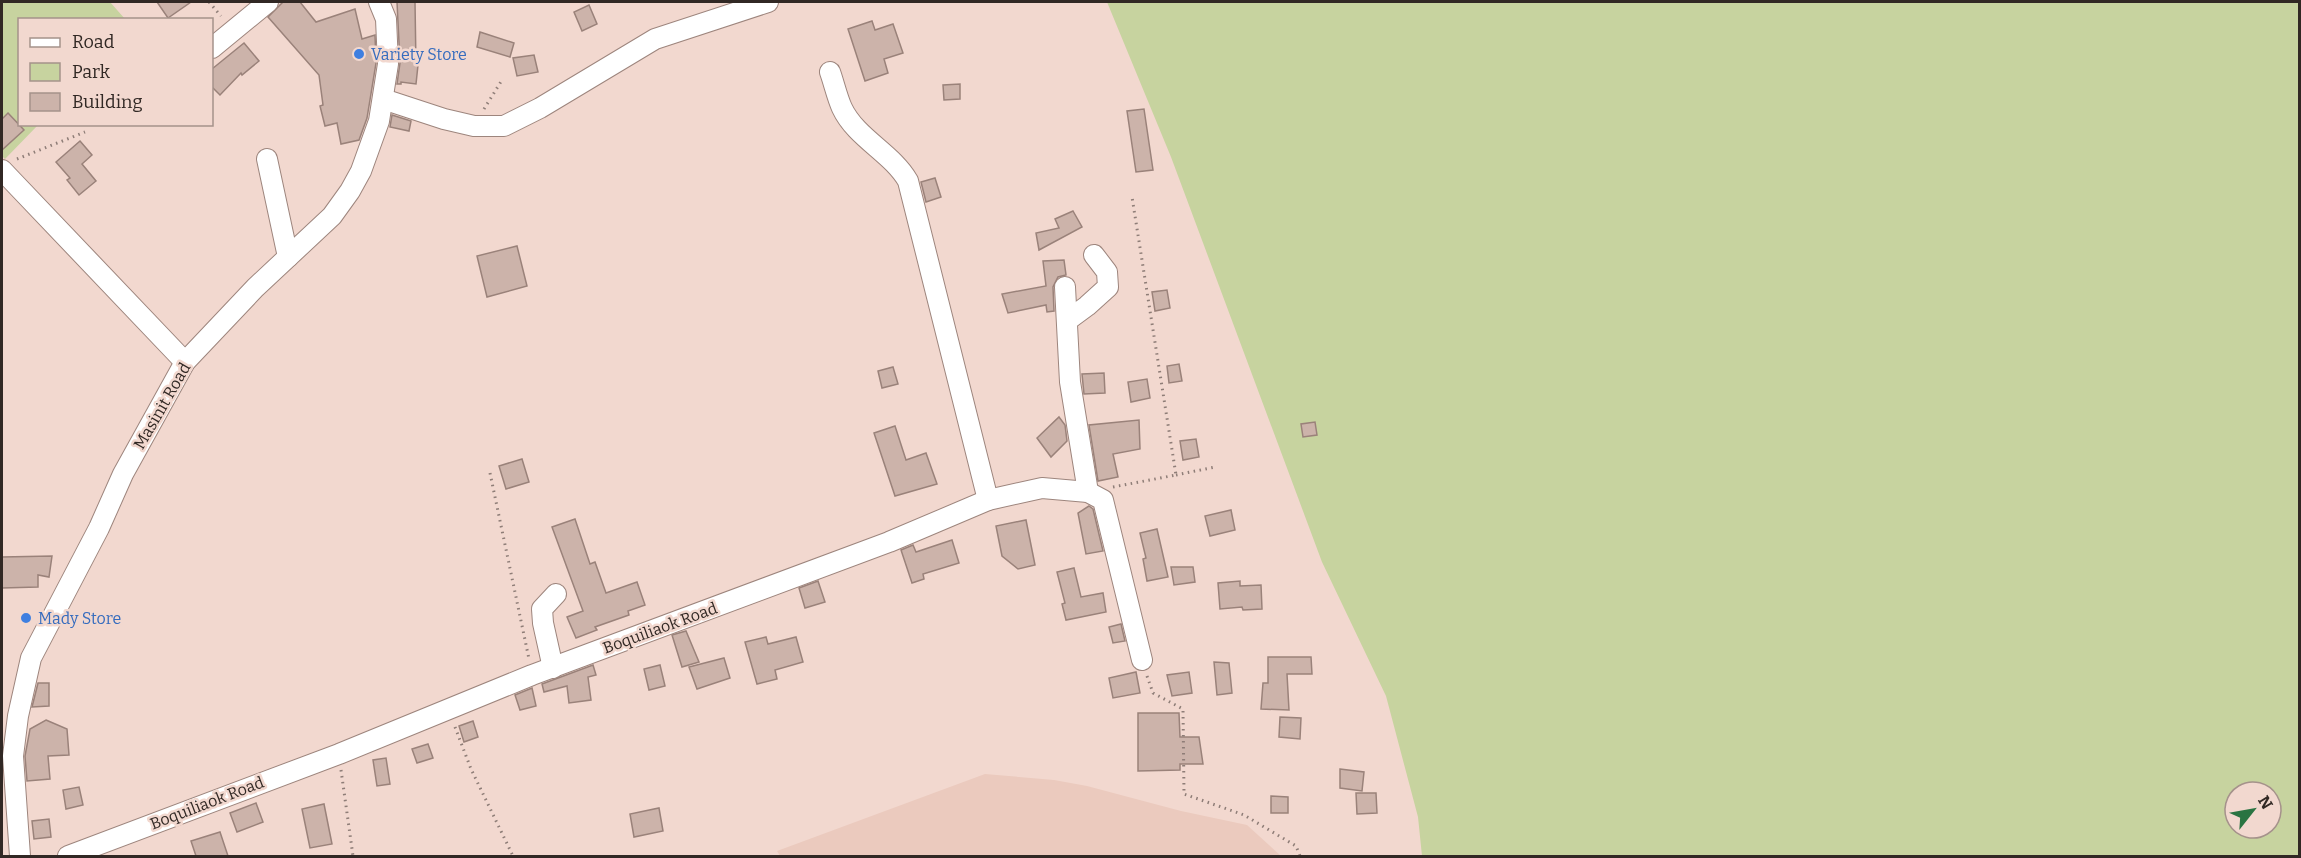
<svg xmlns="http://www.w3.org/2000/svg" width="2301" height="858" viewBox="0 0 2301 858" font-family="Bitter,serif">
  <rect width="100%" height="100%" fill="#f2d8cf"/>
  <polygon fill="#ebcabe" points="985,774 1054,780 1087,786 1181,811 1247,825 1281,856 780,856 777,851"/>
  <g fill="#c7d39f" fill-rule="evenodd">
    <polygon points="2,2 110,2 125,19 20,20 20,124 38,125 5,159 2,156"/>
    <path d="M1107 2H2299V856H1422L1418 817 1386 696 1322 562 1171 157ZM2235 792H2271V828H2235Z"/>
  </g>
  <g fill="#ccb3aa" stroke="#9a827a" stroke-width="1.5">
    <polygon points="157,2 191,2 168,18"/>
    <polygon points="283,2 300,2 316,22 355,9 362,39 375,35 376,63 367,118 359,140 341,144 337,123 325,126 320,106 323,105 319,75 268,17"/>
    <polygon points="397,2 415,2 416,65 418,65 416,84 401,82 401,84 397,84 400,63"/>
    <polygon points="589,5 597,24 582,31 574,12"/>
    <polygon points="872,21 875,30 893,24 903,53 884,59 888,73 865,81 848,29"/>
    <polygon points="480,32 514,43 510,57 477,47"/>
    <polygon points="244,43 259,61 242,75 241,73 220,95 212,87 212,69"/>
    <polygon points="534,55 538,72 517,76 513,58"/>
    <polygon points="960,84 960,99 944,100 943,85"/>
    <polygon points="1144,109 1153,170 1136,172 1127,111"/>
    <polygon points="8,113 24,130 2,150 2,119"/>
    <polygon points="392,115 411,121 409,131 390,127"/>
    <polygon points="80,141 92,155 82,164 96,181 79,195 67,180 70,178 56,162"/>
    <polygon points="935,178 941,197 926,202 921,182"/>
    <polygon points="1073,211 1082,227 1039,250 1036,233 1059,228 1055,219"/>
    <polygon points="517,246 527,286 487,297 477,256"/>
    <polygon points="1064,260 1066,275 1058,277 1053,287 1054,311 1047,312 1046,305 1008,313 1002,294 1046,286 1043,261"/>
    <polygon points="1167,290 1170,308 1155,311 1152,292"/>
    <polygon points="1179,364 1182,381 1169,383 1167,366"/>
    <polygon points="893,367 898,384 882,388 878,371"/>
    <polygon points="1104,373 1105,393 1084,394 1082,374"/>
    <polygon points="1147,379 1150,398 1131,402 1128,382"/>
    <polygon points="1059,417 1065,425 1067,441 1051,457 1037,438"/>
    <polygon points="1139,420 1140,449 1113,454 1118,477 1098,481 1089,425"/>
    <polygon points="1315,422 1317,435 1303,437 1301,424"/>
    <polygon points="895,426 906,460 926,453 937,484 895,496 874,433"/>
    <polygon points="1196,439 1199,457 1183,460 1180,441"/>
    <polygon points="522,459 529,482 506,489 499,466"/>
    <polygon points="1089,506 1093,509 1103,551 1086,554 1078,513"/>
    <polygon points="1231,510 1235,530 1210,536 1205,516"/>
    <polygon points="575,519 590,564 595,562 606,593 637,582 645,605 628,611 629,615 595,627 597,630 576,638 567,617 583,611 552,527"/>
    <polygon points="1026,520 1035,565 1018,569 1002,556 996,526"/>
    <polygon points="1157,529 1168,577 1147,581 1143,559 1146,558 1140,533"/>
    <polygon points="952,540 959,563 923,574 924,579 912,583 901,550 913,545 916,552"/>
    <polygon points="52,556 49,577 38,575 38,587 2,588 2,557"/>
    <polygon points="1171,567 1193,567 1195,582 1174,585"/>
    <polygon points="1074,568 1081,597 1103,593 1106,612 1066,620 1062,604 1065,603 1057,572"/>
    <polygon points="818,581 825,602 805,608 799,588"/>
    <polygon points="1240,581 1240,586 1261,585 1262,609 1243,610 1242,607 1220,609 1218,583"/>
    <polygon points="1121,624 1125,641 1113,643 1109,627"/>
    <polygon points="686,631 699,662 682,667 672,635"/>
    <polygon points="766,637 768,644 796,637 803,662 775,670 777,679 757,684 745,642"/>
    <polygon points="1268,657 1311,657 1312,674 1287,674 1289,710 1261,709 1263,683 1268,683"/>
    <polygon points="724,658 730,678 697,689 689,667"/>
    <polygon points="1214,662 1229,663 1232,693 1217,695"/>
    <polygon points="593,665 596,675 588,677 591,700 569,703 567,686 544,692 542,684"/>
    <polygon points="660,665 665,686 649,690 644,669"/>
    <polygon points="1136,672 1140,693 1113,698 1109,678"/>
    <polygon points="1189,672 1192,693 1172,696 1167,675"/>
    <polygon points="38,683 49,683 49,706 32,707"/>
    <polygon points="532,688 536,706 520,710 515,695"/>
    <polygon points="1138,713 1179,713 1180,737 1199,737 1203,764 1180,764 1180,770 1138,771"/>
    <polygon points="1280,717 1301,718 1300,739 1279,737"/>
    <polygon points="46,720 67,729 69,755 48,756 50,779 27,781 25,756 30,729"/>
    <polygon points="473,721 478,737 464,742 459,726"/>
    <polygon points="428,744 433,758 417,763 412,749"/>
    <polygon points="386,758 390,784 377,786 373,760"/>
    <polygon points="1340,769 1364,772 1362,791 1340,788"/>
    <polygon points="79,787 83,805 66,809 63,790"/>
    <polygon points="1356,793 1376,793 1377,813 1357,814"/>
    <polygon points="1271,796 1288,797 1288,813 1271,813"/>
    <polygon points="256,803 263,822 237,832 230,813"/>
    <polygon points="324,804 332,844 310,848 302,809"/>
    <polygon points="659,808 663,831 634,837 630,814"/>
    <polygon points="49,819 51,837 34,839 32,821"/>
    <polygon points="220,832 228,856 196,856 191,841"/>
  </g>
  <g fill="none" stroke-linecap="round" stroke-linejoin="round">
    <g stroke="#9d857d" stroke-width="22">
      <g id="minor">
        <polyline points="212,48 268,2"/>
        <path d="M830 72C834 83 837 97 842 108 856 138 892 153 908 181L988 500"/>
        <polyline points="383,99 444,119 474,126 504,126 540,108 655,39 768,2"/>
        <polyline points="267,159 288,257"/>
        <polyline points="2,170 185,362"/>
        <polyline points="1065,287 1070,382 1088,492"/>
        <polyline points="1068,320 1087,306 1108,287 1107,272 1094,255"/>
        <polyline points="553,668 543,623 542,609 556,594"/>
        <polyline points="20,856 13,756 18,716 31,658 99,528 123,474 185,362 255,288 332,216 350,191 361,171 379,121 388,64 386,19 379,2"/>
        <polyline points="68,856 339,754 532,675 889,542 988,500 1042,488 1088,492 1103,500 1142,660"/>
      </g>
    </g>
    <g stroke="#8e7d77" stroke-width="3" stroke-dasharray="1.5 4.5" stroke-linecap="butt">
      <polyline points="209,2 221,16"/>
      <polyline points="484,109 502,80"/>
      <polyline points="17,159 85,132"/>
      <polyline points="490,473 529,659"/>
      <polyline points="1176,475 1215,467"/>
      <polyline points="1113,487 1176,475 1132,197"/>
      <polyline points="1147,676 1153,693 1183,709 1184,794 1244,815 1296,846 1300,856"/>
      <polyline points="455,727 471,769 513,856"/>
      <polyline points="341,770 353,856"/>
    </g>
    <use href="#minor" stroke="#fff" stroke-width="20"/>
  </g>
  <g fill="#3f7fe0" stroke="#f2d8cf" stroke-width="2">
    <circle cx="359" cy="54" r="6"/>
    <circle cx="26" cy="618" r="6"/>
  </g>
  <g text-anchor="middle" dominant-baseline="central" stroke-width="5" stroke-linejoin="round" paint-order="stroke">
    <g font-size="16" fill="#366cbe" stroke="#f2d8cf" text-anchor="start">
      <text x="371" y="54">Variety Store</text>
      <text x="38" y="618">Mady Store</text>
    </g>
    <g font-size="16" fill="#312824" stroke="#f2d8cf">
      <text transform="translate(162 406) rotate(-60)">Masinit Road</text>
      <text transform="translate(660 628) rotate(-20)">Boquiliaok Road</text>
      <text transform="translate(207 803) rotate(-21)">Boquiliaok Road</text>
    </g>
  </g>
  <rect width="2301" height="858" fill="none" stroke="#312824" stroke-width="6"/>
  <rect x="18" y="18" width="195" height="108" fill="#f2d8cf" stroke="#a5928b" stroke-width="1.5"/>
  <rect x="30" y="38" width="30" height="9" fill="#ffffff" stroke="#a5928b" stroke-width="1.5"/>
  <text x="72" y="48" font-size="18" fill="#312824">Road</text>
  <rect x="30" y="63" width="30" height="18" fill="#c7d39f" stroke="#a5928b" stroke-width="1.5"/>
  <text x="72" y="78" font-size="18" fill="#312824">Park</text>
  <rect x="30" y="93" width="30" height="18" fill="#ccb3aa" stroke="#a5928b" stroke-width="1.5"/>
  <text x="72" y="108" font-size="18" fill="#312824">Building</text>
  <g transform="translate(2253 810) rotate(59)"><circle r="28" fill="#f2d8cf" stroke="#a5928b" stroke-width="1.5"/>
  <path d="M0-4.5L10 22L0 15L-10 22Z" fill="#2a7442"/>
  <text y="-9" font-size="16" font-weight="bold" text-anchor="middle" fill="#312824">N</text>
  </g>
</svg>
